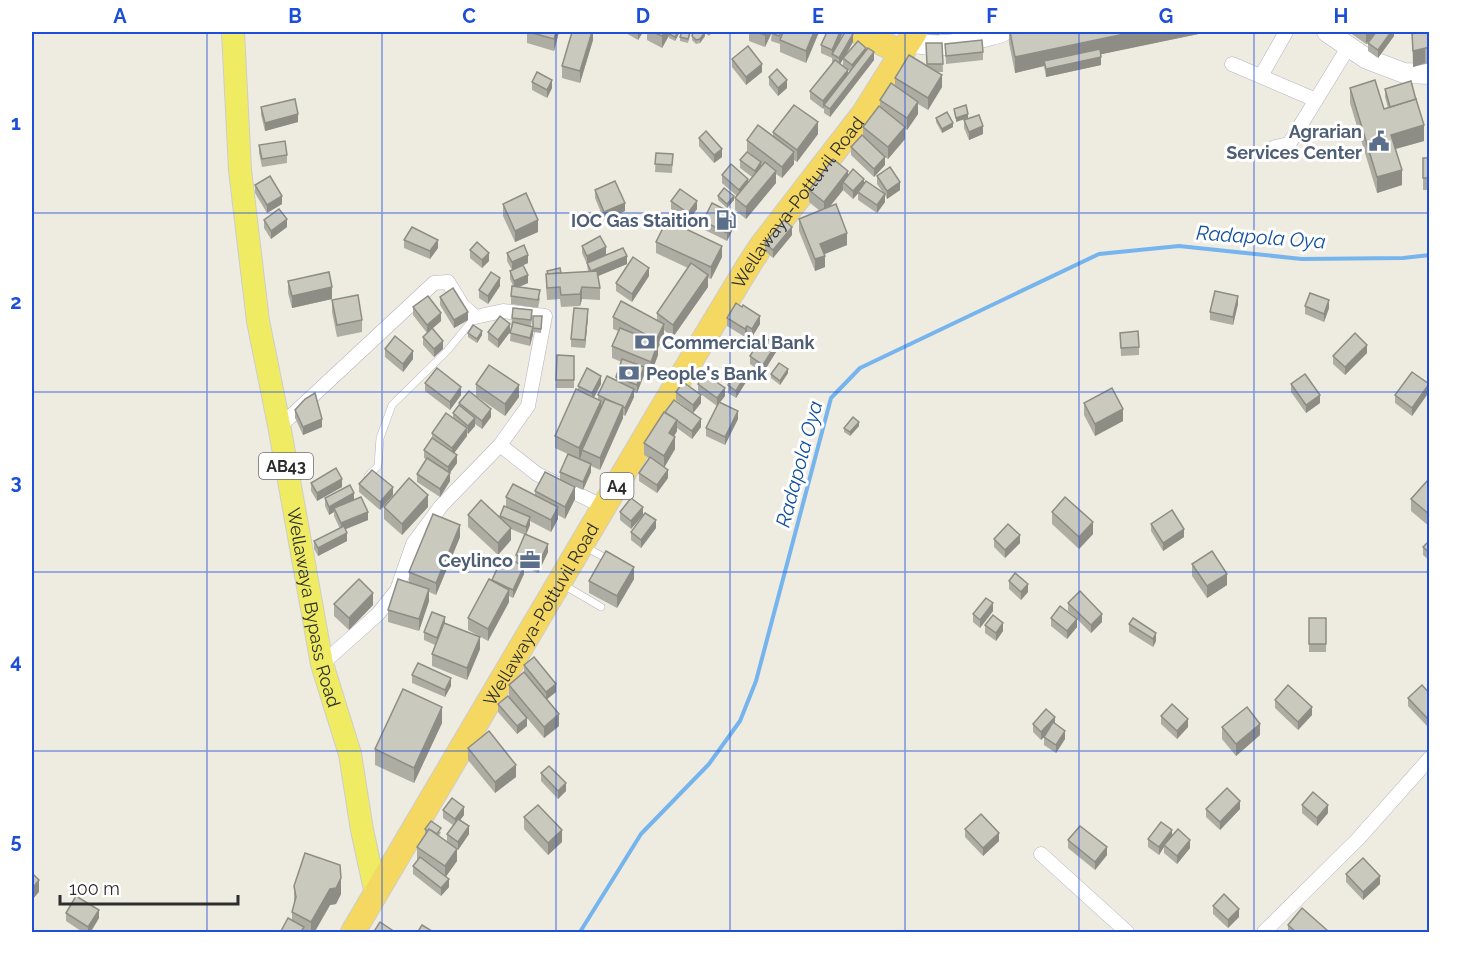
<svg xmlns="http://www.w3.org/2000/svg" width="1461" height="964" viewBox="0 0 1461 964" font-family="Raleway,sans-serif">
  <rect width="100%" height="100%" fill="#eeebe0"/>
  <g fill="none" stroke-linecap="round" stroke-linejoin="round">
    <polyline stroke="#76b4ed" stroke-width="4" points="580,932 641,834 709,764 740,721 756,681 831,398 860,368 1099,254 1179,246 1302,259 1403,258 1430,255"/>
    <g stroke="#b4b3c0" stroke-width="8">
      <g id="service">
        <polyline points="368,476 378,466 380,438 392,405 447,351 475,317"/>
        <polyline points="584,546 609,560"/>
        <polyline points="562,584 601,607"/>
      </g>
    </g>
    <g stroke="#b4b3c0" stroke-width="15">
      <g id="minor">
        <polyline points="1232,64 1316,100"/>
        <polyline points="1261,76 1286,32"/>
        <polyline points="1275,147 1289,144 1349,46"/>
        <polyline points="279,425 290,417 434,283 448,282 462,305 475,317 503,311 545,316 528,406 500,445 441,506 413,544 397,590 378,614 322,664"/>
        <polyline points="500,445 537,474 604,507"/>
        <polyline points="1041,854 1127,932"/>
        <polyline points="1264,932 1358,839 1430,758"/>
      </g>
    </g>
    <g stroke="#b4b3c0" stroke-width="21">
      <g id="secondary">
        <polyline points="1327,32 1367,59 1404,73 1430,74"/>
        <path d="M909 42C947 50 966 42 1002 32"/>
      </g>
    </g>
    <g stroke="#cdcdcd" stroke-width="24">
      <g id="primary">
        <path id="s1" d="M233 32 240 170 258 321 279 425 322 664 350 754 362 830 376 894"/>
      </g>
    </g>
    <g stroke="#cdcdcd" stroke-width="26">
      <g id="trunk">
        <polyline points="859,32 902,53"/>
        <path id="s2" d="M353 932 661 410 750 263 762 245 864 113 915 32"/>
      </g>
    </g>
    <use href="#service" stroke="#fff" stroke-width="7"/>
    <use href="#minor" stroke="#fff" stroke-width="14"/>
    <use href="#secondary" stroke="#fff" stroke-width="20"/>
    <use href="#primary" stroke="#efec64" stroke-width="22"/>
    <use href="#trunk" stroke="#f5d861" stroke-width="24"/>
  </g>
  <g fill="#aeada3" fill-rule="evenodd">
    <polygon points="527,32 559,32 554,51 527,43"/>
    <polygon points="593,32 593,40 580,83 562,78 562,66"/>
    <polygon points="624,32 643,32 638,40"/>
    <polygon points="647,32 671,32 662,48 647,40"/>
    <polygon points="680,32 675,41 669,38 669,34"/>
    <polygon points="691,32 688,43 680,41 680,37"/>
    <polygon points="693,32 713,32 709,36 705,33 705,36 700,43 696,44 692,40"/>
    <polygon points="749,32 772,32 765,47 749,41"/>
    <polygon points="772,32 819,32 806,63 780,52 780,44 771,41"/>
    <path d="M843 32 838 43 853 42 846 55 866 50 874 60 830 117 824 113V108L823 109 810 99V91L833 63 832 62V58L821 53V45ZM843 59V66L850 71 848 74 840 64Z"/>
    <polygon points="927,32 940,32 939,35 927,34"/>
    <polygon points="1009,32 1208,32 1101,54 1101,65 1046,77 1044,66 1015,73 1009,43"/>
    <polygon points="1349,32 1376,32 1366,44"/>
    <polygon points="1394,32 1394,36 1378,58 1368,51 1368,43"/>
    <polygon points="1430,32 1430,63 1413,67 1412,34"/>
    <polygon points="926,43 942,43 943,72 937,72 942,87 928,110 918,104 918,114 907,130 905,129 905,139 888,159 880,153 885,165 874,177 851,155 851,147 863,136 863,127 880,107 880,100 895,86 895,78 927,66"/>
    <polygon points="945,44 983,52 983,60 946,64"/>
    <polygon points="732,59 762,72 746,85 732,67"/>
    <polygon points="769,77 787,88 778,96 769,85"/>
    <polygon points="532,82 552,88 547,98 532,90"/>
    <polygon points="1350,88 1384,109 1388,108 1385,97 1385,89 1424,141 1396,149 1402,185 1377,193 1350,103"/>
    <polygon points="261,107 298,122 265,131 261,115"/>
    <polygon points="936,118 953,127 942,133 936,122"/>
    <polygon points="964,120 983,134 969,140 964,128"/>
    <polygon points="773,132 818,134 797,162 794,160 794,164 782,178 776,174 776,183 746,219 735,210 735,198 737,196 722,183 722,175 748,182 752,177 740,168 740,160 747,152 747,140 773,136"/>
    <polygon points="699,138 722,157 714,163 699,146"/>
    <polygon points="259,145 287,155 287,163 262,167 259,153"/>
    <polygon points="656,153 673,154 672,173 655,172"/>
    <rect x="1423" y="158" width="7" height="32"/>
    <polygon points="848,175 864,185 884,194 877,184 877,176 900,190 887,199 885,195 885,202 877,213 858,200 858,193 853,199 843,190 830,206 847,245 824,254 825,267 815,271 799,231 799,219 820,211 809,202 809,190"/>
    <polygon points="255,185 282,204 267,213 255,193"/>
    <polygon points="595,190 625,211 604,220 595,198"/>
    <polygon points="718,196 734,200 727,208 718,200"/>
    <polygon points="671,201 697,209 688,221 671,209"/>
    <polygon points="503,204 538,232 515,242 503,216"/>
    <polygon points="264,220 287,227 271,239 264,228"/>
    <polygon points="703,221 736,223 727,241 703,229"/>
    <polygon points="792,235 773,258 765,251 765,243"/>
    <polygon points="404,240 438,248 430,259 404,248"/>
    <polygon points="656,242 722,257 711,279 708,278 708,287 673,337 664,330 664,336 658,348 658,355 651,374 644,371 644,375 637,393 634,392 634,397 625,416 623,415 623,418 600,470 591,466 591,472 583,490 563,481 575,499 565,519 558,515 558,519 551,532 530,521 530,525 526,534 548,552 538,573 524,566 524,574 513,598 509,596 509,602 488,641 468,630 468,618 492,581 516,562 516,555 525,535 511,529 511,540 498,555 468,527 468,515 500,517 500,516 506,507 506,497 535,495 535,491 560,480 560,472 570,455 555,448 555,436 578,390 578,386 601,384 594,398 598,399 598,395 616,380 616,377 622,362 612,358 612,346 618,331 613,329 613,317 657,320 657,313 688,268 656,253"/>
    <polygon points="582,246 606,255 627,264 598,276 600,288 600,300 582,299 580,306 561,307 560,299 547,300 546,286 547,271 561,273 588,272 587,264 582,253"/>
    <polygon points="470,250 489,261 482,268 470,258"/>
    <polygon points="507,253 528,263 523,265 528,283 518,287 540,298 538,308 511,304 511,296 513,286 510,279 510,271 512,270 507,261"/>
    <polygon points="649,276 632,302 616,291 616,283"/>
    <polygon points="288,281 332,299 292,308 288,293"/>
    <polygon points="500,286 488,304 479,298 479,290"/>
    <polygon points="440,297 468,320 454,328 440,305"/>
    <polygon points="332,300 362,320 362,332 337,337 332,312"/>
    <polygon points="1238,304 1233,325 1210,320 1210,312"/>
    <polygon points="1305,306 1329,308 1324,322 1305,314"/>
    <polygon points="413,307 441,321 432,329 443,349 434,357 423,345 423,337 427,333 413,315"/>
    <polygon points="542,316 541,333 533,332 530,346 510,341 512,318 532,318 531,326 533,327"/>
    <polygon points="588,317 585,348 571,347 571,339"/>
    <polygon points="727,318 760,324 752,337 747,334 745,337 727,326"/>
    <polygon points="488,332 510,332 498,348 488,340"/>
    <polygon points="468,333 482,335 477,343 468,337"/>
    <polygon points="1120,333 1139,347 1139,355 1121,356"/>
    <polygon points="385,349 413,359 403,372 385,357"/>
    <polygon points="776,352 763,373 750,364 750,356"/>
    <polygon points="1367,353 1345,375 1333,364 1333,356"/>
    <polygon points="557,355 574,356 574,388 556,388"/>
    <polygon points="788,373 780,385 771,378 771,374"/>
    <polygon points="746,382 736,398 728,393 728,385"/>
    <polygon points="425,383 461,395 450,410 425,391"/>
    <polygon points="476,384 519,397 505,416 476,396"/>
    <polygon points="698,384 725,396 720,402 738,419 725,445 706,436 706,428 717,406 698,392"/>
    <polygon points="1291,384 1320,403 1306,413 1291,392"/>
    <polygon points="676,392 701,403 693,413 676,400"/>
    <polygon points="1429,392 1412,416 1395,403 1395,395"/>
    <polygon points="459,403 491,417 482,429 475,424 475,426 468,434 467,433 467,436 454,453 457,463 450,473 450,481 440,497 417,482 417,474 426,459 424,458 424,450 432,438 432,433 453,418 453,413 459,405"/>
    <polygon points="1084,403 1123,421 1095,436 1084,415"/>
    <polygon points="295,410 322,427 303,435 295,418"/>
    <polygon points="664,412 701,427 692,439 677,428 677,431 674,436 675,449 664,467 668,478 657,493 639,481 639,473 649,458 644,455 644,443"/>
    <polygon points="859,426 850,436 844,432 844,428"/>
    <polygon points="1430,481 1430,527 1411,511 1411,499"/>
    <polygon points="311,483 342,487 317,501 311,491"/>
    <polygon points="359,484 393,495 380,510 359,492"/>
    <polygon points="325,498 354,500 368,520 346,529 347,541 318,556 314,549 314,541 340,529 334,516 334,512 329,515 325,506"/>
    <polygon points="384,507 428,507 402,535 384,519"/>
    <polygon points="620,512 643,515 631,529 620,520"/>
    <polygon points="1052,512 1093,534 1079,549 1052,524"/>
    <polygon points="1151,524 1184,537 1163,551 1151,531"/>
    <polygon points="656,528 641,548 631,540 631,532"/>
    <polygon points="460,537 436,595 429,592 429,601 419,631 388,622 388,610 409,583 409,572"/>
    <polygon points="994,539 1020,543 1005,558 994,547"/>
    <polygon points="1430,540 1430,561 1423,555 1423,547"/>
    <polygon points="1192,564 1227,585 1207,598 1192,576"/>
    <polygon points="634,579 617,608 589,593 589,581"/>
    <polygon points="1009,581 1028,592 1021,600 1009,589"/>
    <polygon points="1068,603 1102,622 1091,633 1077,619 1077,627 1067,639 1051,626 1051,618 1074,616 1068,611"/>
    <polygon points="334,604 373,605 349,630 334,616"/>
    <polygon points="993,611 980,628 973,622 973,614"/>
    <rect x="1309" y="618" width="17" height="34"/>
    <polygon points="445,623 480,649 467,680 432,666 432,654 435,645 424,640 424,632"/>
    <polygon points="1129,624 1156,641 1153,647 1129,632"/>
    <polygon points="985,625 1003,631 996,641 985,633"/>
    <polygon points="524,665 556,692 547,699 559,726 544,738 527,718 527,726 517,734 498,712 498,704 509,696 509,685 524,673"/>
    <polygon points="412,675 451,686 445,697 412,683"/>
    <polygon points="1430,694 1427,726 1408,706 1408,698"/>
    <polygon points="1275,700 1312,715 1298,730 1275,708"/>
    <polygon points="1161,716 1188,727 1177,739 1161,724"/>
    <polygon points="442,723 414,783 375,765 375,749"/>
    <polygon points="1033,724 1055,724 1065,739 1056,753 1044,745 1044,737 1041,740 1033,732"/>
    <polygon points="1222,727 1260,735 1236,756 1222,739"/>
    <polygon points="468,748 516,777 495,793 468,760"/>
    <polygon points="541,773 566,791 558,799 541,781"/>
    <polygon points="1302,805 1328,813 1317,826 1302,813"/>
    <polygon points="1206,809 1240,809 1220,830 1206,817"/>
    <polygon points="443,810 464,815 460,820 469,834 458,850 457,849 457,861 446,876 449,887 441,896 413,874 413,866 418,859 417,859 417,847 426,834 425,833 425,829 441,832 439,836 447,842 447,834 453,825 443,818"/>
    <polygon points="524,817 562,842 548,855 524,829"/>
    <polygon points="965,829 999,841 983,856 965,837"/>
    <polygon points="1172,836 1190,848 1177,864 1164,853 1164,847 1159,855 1148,847 1148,839"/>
    <polygon points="1068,840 1107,855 1095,870 1068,848"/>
    <polygon points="1346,874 1380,884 1363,900 1346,882"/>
    <polygon points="294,886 341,894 336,904 330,905 314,933 280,933 292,920 292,912 294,904"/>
    <polygon points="1213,906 1239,917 1228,928 1213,914"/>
    <polygon points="66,913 99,918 90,933 84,933 66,921"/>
    <polygon points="1288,925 1328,933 1288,933"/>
  </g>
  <g fill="#8d8d85">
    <polygon points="556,32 559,32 554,51 554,39"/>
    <polygon points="592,32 593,32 593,40 580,83 580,71"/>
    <polygon points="638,32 643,32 638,40"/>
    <polygon points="665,32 671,32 662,48 662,36"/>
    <polygon points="678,32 680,32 675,41 675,37"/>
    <polygon points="705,32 705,36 700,43 700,39"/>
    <polygon points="767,32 772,32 765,47 765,35"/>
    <polygon points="814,32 819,32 806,63 806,51"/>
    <polygon points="840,32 843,32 834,55 832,54 832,50"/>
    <polygon points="1134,32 1208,32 1045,66 1044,61 1044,66 1015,73 1015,57"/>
    <polygon points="1366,32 1376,32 1366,44"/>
    <polygon points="1391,32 1394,32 1394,36 1378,58 1378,50"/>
    <polygon points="853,34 853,42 839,66 839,58"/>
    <polygon points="1425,47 1425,63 1413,67 1413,51"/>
    <polygon points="866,48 866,56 852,73 852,65"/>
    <polygon points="874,52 874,60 830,117 830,109"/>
    <polygon points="1101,57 1101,65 1046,77 1046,69"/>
    <polygon points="762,64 762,72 746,85 746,77"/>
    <polygon points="848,70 848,78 824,105 823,109 823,101"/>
    <polygon points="942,75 942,87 928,110 928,98"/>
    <polygon points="552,80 552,88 547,98 547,90"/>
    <polygon points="787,80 787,88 778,96 778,88"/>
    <polygon points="918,102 918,114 907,130 907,118"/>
    <polygon points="298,114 298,122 265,131 265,123"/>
    <polygon points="968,114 968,118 956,122 956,118"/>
    <polygon points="818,122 818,134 797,162 797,150"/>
    <polygon points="953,123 953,127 942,133 942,129"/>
    <polygon points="1424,125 1424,141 1391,150 1391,135"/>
    <polygon points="983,126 983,134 969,140 969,132"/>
    <polygon points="905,127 905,139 888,159 888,147"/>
    <polygon points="722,149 722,157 714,163 714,155"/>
    <polygon points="794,152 794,164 782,178 782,167"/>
    <polygon points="885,157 885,165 874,177 874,169"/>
    <polygon points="761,162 761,170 755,179 755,171"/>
    <polygon points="1402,170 1402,185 1377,193 1377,177"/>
    <polygon points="776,171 776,183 746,219 746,207"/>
    <polygon points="848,171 848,183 843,182 843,190 824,214 824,202"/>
    <polygon points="748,179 748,187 739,198 739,190"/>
    <polygon points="864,179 864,187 853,199 853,191"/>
    <polygon points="900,182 900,190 887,199 887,191"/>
    <polygon points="885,194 885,202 877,213 877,205"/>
    <polygon points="282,196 282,204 267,213 267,205"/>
    <polygon points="734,196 734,200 727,208 727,204"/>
    <polygon points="697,201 697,209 688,221 688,213"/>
    <polygon points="625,203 625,211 604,220 604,212"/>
    <polygon points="736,215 736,223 727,241 727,233"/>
    <polygon points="287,219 287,227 271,239 271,231"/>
    <polygon points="538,220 538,232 515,242 515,231"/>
    <polygon points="792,227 792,235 773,258 773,250"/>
    <polygon points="847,233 847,245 820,256 820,244"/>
    <polygon points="438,240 438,248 430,259 430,251"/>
    <polygon points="722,246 722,257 711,279 711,267"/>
    <polygon points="606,247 606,255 587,264 587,256"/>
    <polygon points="489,253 489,261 482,268 482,260"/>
    <polygon points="528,255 528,263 512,270 512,262"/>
    <polygon points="627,256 627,264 591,279 591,271"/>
    <polygon points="825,256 825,267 815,271 815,259"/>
    <polygon points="649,268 649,276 632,302 632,294"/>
    <polygon points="528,275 528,283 514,289 514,281"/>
    <polygon points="708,275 708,287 673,337 673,325"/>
    <polygon points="500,278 500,286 488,304 488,296"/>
    <polygon points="332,287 332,299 292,308 292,296"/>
    <polygon points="582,287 582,299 580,306 580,294"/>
    <polygon points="1238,296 1238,304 1233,325 1233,317"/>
    <polygon points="1329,300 1329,308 1324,322 1324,314"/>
    <polygon points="588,309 588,317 585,348 585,340"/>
    <polygon points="468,312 468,320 454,328 454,320"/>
    <polygon points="441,313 441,321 427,333 427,325"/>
    <polygon points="760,316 760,324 752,337 752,329"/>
    <polygon points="510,324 510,332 498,348 498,340"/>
    <polygon points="664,324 664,336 658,348 658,355 651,374 651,362 656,349 656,340"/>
    <polygon points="747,326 747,334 745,337 745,329"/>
    <polygon points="533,327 533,335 530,346 530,338"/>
    <polygon points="482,331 482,335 477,343 477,339"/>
    <polygon points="443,341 443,349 434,357 434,349"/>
    <polygon points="776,344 776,352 763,373 763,365"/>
    <polygon points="1367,345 1367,353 1345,375 1345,367"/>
    <polygon points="413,351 413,359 403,372 403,364"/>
    <polygon points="644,367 644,375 637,393 637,385"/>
    <polygon points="788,369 788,373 780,385 780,381"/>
    <polygon points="746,374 746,382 736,398 736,391"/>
    <polygon points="601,376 601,384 592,401 592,393"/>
    <polygon points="1429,384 1429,392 1412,416 1412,408"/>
    <polygon points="519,385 519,397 505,416 505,404"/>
    <polygon points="461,387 461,395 450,410 450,402"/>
    <polygon points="725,388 725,396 717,406 717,398"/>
    <polygon points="634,389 634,397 625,416 625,408"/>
    <polygon points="701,395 701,403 693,413 693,405"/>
    <polygon points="1320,395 1320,403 1306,413 1306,405"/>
    <polygon points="601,401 601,413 582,450 582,454 579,460 579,448"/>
    <polygon points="623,406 623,418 600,470 600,458"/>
    <polygon points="491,409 491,417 482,429 482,421"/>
    <polygon points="1123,409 1123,421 1095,436 1095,424"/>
    <polygon points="738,411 738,419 725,445 725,437"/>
    <polygon points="475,418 475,426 468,434 468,426"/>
    <polygon points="322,419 322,427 303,435 303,427"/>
    <polygon points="701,419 701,427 692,439 692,431"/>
    <polygon points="677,420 677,431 669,445 669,433"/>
    <polygon points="859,422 859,426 850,436 850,432"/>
    <polygon points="467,428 467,436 452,456 452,448"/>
    <polygon points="675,437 675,449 664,468 664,456"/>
    <polygon points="457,455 457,463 448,475 448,467"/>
    <polygon points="591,464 591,472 583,490 583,482"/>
    <polygon points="668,470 668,478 657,493 657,485"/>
    <polygon points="450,473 450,481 440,497 440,489"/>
    <polygon points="342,479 342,487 317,501 317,493"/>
    <polygon points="393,487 393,495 380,510 380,502"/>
    <polygon points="575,487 575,499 565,519 565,507"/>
    <polygon points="354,493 354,501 334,508 334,512 329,515 329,507"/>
    <polygon points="428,495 428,507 402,535 402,524"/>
    <polygon points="558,507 558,519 551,532 551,520"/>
    <polygon points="643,507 643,515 631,529 631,521"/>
    <polygon points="368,512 368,520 341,531 341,523"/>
    <polygon points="530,517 530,525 526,535 526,527"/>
    <polygon points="656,520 656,528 641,548 641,540"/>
    <polygon points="1093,522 1093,534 1079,549 1079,537"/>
    <polygon points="460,525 460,537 436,595 436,583"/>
    <polygon points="511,528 511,540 498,555 498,543"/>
    <polygon points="1184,529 1184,537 1163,551 1163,543"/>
    <polygon points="347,533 347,541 318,556 318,548"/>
    <polygon points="1020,535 1020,543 1005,558 1005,550"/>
    <polygon points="548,544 548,552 538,573 538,565"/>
    <polygon points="524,566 524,574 513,598 513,590"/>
    <polygon points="634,567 634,579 617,608 617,596"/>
    <polygon points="1227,574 1227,585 1207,598 1207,586"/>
    <polygon points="1028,584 1028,592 1021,600 1021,592"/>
    <polygon points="429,589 429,601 419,631 419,619"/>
    <polygon points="509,590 509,602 488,641 488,629"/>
    <polygon points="373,593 373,605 349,630 349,618"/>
    <polygon points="993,603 993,611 980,628 980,620"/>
    <polygon points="1102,614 1102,622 1091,633 1091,625"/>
    <polygon points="445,617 445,625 437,645 437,638"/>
    <polygon points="1077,619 1077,627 1067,639 1067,631"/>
    <polygon points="1003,623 1003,631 996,641 996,633"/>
    <polygon points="1156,633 1156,641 1153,647 1153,639"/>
    <polygon points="480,637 480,649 467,680 467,668"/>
    <polygon points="451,678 451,686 445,697 445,690"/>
    <polygon points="556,684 556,692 546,700 546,692"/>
    <polygon points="442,707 442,723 414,783 414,768"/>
    <polygon points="1312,707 1312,715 1298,730 1298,722"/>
    <polygon points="559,714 559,726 544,738 544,727"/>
    <polygon points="1430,716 1430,724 1427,726 1427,718"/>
    <polygon points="1055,717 1055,725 1041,740 1041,732"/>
    <polygon points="527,718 527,726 517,734 517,726"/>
    <polygon points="1188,719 1188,727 1177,739 1177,731"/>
    <polygon points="1260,724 1260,735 1236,756 1236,744"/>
    <polygon points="1065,731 1065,739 1056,753 1056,745"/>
    <polygon points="516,765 516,777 495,793 495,782"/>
    <polygon points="566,783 566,791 558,799 558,791"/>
    <polygon points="1240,801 1240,809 1220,830 1220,822"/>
    <polygon points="1328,805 1328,813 1317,826 1317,818"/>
    <polygon points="464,807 464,815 455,827 455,819"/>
    <polygon points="469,826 469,834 458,850 458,842"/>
    <polygon points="562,830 562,842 548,855 548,843"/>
    <polygon points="1172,830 1172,837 1164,845 1164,847 1159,855 1159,847"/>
    <polygon points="999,833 999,841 983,856 983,848"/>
    <polygon points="1190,840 1190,848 1177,864 1177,856"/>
    <polygon points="1107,847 1107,855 1095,870 1095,862"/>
    <polygon points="457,849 457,861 445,878 445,866"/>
    <polygon points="1380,876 1380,884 1363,900 1363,892"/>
    <polygon points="341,878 341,894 336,904 330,905 314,933 311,933 311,922 330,889"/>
    <polygon points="449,879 449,887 441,896 441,888"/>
    <polygon points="39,880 39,892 32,900 32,889"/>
    <polygon points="1239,909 1239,917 1228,928 1228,920"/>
    <polygon points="99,910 99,918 90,933 88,933 88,927"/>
  </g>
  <g fill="#cac9be" stroke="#8d8d85" stroke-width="1.5">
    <polygon points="529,32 556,32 554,39"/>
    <polygon points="572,32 592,32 580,71 562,66"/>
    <polygon points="653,32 665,32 662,36"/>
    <polygon points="671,32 678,32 675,37 669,34"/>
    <polygon points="682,32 690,32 688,39 680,37"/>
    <polygon points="693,32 705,32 700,39 696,40 692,36"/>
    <polygon points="756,32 767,32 765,35"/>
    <polygon points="772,32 781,32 779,36 771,33"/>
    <polygon points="783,32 814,32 806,51 780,40"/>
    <polygon points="827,32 840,32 832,50 821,45"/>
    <polygon points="845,32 848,32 853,34 839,58 832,54"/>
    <polygon points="1010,32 1134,32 1015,57"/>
    <polygon points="1376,32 1391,32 1378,50 1368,43"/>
    <polygon points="1418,32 1430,32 1430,47 1413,51 1412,34"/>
    <polygon points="982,40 983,52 946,56 945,44"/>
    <polygon points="858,41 866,48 852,65 843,58"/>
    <polygon points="926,43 942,43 943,64 927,64"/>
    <polygon points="748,46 762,64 746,77 732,59"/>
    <polygon points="868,48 874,52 830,109 824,105"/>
    <polygon points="1100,49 1101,57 1046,69 1044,61"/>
    <polygon points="909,55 942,75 928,98 895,78"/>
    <polygon points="835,60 848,70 823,101 810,91"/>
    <polygon points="777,69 787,80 778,88 769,77"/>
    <polygon points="537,72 552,80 547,90 532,82"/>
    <polygon points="1375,80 1384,109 1416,99 1424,125 1391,135 1402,170 1377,177 1350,88"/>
    <polygon points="1411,81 1416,100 1416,99 1390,107 1385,89"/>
    <polygon points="891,83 918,102 907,118 880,100"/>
    <polygon points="295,99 298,114 265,123 261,107"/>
    <polygon points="794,105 818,122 797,150 773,132"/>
    <polygon points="966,105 968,114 956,118 954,109"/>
    <polygon points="879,106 905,127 888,147 863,127"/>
    <polygon points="947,112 953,123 942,129 936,118"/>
    <polygon points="979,115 983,126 969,132 964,120"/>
    <polygon points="758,125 794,152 782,167 747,140"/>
    <polygon points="706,131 722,149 714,155 699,138"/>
    <polygon points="862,135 885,157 874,169 851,147"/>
    <polygon points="285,141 287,155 262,159 259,145"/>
    <polygon points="747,152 761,162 755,171 740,160"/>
    <polygon points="656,153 673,154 672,165 655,164"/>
    <rect x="1423" y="158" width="7" height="20"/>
    <polygon points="833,159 848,171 824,202 809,190"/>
    <polygon points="765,162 776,171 746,207 735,198"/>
    <polygon points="731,164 748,179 739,190 722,175"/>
    <polygon points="890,167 900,182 887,191 877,176"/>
    <polygon points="853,169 864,179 853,191 843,182"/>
    <polygon points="270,176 282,196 267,205 255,185"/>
    <polygon points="615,181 625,203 604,212 595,190"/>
    <polygon points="866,181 885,194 877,205 858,192"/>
    <polygon points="724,188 734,196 727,204 718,196"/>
    <polygon points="680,189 697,201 688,213 671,201"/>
    <polygon points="526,193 538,220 515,231 503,204"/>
    <polygon points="712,203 736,215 727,233 703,221"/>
    <polygon points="836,204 847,233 820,244 825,256 815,259 799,219"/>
    <polygon points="279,209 287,219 271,231 264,220"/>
    <polygon points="667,220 722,246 711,267 656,242"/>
    <polygon points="784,220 792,227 773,250 765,243"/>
    <polygon points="412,227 438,240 430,251 404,240"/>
    <polygon points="600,236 606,247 587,256 582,246"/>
    <polygon points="477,242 489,253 482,260 470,250"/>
    <polygon points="524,245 528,255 512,262 507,253"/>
    <polygon points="623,248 627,256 591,271 587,263"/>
    <polygon points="633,257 649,268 632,294 616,283"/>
    <polygon points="691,263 708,275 673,325 657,313"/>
    <polygon points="523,265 528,275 514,281 510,271"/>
    <polygon points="560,268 561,273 548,274 547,271"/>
    <polygon points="597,271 600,288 582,287 580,294 561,295 560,287 547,288 546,274"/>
    <polygon points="329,272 332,287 292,296 288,281"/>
    <polygon points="491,272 500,278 488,296 479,290"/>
    <polygon points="512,286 540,290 538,300 511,296"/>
    <polygon points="453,288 468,312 454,320 440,297"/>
    <polygon points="1215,291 1238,296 1233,317 1210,312"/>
    <polygon points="1310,293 1329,300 1324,314 1305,306"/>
    <polygon points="358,295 362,320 337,325 332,300"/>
    <polygon points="428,296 441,313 427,325 413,307"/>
    <polygon points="621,301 664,324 656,340 613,317"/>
    <polygon points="736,303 742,307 743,305 760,316 752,329 747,326 745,329 727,318"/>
    <polygon points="513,308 532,310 531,320 512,318"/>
    <polygon points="574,308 588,309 585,340 571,339"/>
    <polygon points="500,316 510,324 498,340 488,332"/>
    <polygon points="533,316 542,316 541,329 533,328"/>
    <polygon points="513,322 533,327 530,338 510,333"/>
    <polygon points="473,325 482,331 477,339 468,333"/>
    <polygon points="432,328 443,341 434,349 423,337"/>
    <polygon points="620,328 658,343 651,362 612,346"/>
    <polygon points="1138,331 1139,347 1121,348 1120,333"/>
    <polygon points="1355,333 1367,345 1345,367 1333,356"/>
    <polygon points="395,336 413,351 403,364 385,349"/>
    <polygon points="762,336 776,344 763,365 750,356"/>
    <polygon points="557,355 574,356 574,380 556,380"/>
    <polygon points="622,359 644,367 637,385 616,377"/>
    <polygon points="779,363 788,369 780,381 771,374"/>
    <polygon points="489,365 519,385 505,404 476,384"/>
    <polygon points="437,368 461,387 450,402 425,383"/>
    <polygon points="587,368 601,376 592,393 578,386"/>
    <polygon points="738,369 746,374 736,391 728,385"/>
    <polygon points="1412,372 1429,384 1412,408 1395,395"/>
    <polygon points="705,374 725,388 717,398 698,384"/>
    <polygon points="1305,374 1320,395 1306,405 1291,384"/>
    <polygon points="607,376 634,389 625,408 598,395"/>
    <polygon points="683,382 701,395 693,405 676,392"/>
    <polygon points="1112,388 1123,409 1095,424 1084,403"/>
    <polygon points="576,389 601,401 579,448 555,436"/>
    <polygon points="469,391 491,409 482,421 459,403"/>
    <polygon points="315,393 322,419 303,427 295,410 305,399"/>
    <polygon points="605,399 623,406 600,458 582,450"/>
    <polygon points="674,400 701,419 692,431 665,412"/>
    <polygon points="719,402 738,411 725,437 706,428"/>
    <polygon points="459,405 475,418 468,426 453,413"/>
    <polygon points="664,412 677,420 669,433 675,437 664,456 644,443"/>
    <polygon points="446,413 467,428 452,448 432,433"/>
    <polygon points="853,417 859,422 850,432 844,428"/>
    <polygon points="432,438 457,455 448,467 424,450"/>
    <polygon points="568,454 591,464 583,482 560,472"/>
    <polygon points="650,457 668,470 657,485 639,473"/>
    <polygon points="427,458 450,473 440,489 417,474"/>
    <polygon points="336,468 342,479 317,493 311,483"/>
    <polygon points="372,470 393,487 380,502 359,484"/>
    <polygon points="545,472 575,487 565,507 535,491"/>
    <polygon points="409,478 428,495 402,524 384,507"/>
    <polygon points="1428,480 1430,481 1430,515 1411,499"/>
    <polygon points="513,484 558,507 551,520 506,497"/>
    <polygon points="350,485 354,493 329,507 325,498"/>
    <polygon points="361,497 368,512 341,523 334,508"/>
    <polygon points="1065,497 1093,522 1079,537 1052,512"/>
    <polygon points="631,498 643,507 631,521 620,512"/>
    <polygon points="481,500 511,528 498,543 468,515"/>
    <polygon points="504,506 530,517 526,527 500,516"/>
    <polygon points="1172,510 1184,529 1163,543 1151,524"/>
    <polygon points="645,513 656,520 641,540 631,532"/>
    <polygon points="433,514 460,525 436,583 409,572"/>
    <polygon points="1008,524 1020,535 1005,550 994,539"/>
    <polygon points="344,526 347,533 318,548 314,541"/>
    <polygon points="525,534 548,544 538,565 516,555"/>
    <polygon points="1430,540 1430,553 1423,547"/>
    <polygon points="606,551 634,567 617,596 589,581"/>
    <polygon points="1212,551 1227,574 1207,586 1192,564"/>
    <polygon points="503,556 524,566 513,590 492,580"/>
    <polygon points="1015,573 1028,584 1021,592 1009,581"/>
    <polygon points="359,579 373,593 349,618 334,604"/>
    <polygon points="398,579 429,589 419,619 388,610"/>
    <polygon points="489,579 509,590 488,629 468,618"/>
    <polygon points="1080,591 1102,614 1091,625 1068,603"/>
    <polygon points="986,598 993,603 980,620 973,614"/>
    <polygon points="1060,606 1077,619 1067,631 1051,618"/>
    <polygon points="432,612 445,617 437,638 424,632"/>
    <polygon points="993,615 1003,623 996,633 985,625"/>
    <polygon points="1133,618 1156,633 1153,639 1129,624"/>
    <rect x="1309" y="618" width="17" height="26"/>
    <polygon points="444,623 480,637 467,668 432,654"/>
    <polygon points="534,657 556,684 546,692 524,665"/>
    <polygon points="418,663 451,678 445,690 412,675"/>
    <polygon points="524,672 559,714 544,727 509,685"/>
    <polygon points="1288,685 1312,707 1298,722 1275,700"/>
    <polygon points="1422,685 1430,694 1430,716 1427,718 1408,698"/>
    <polygon points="403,689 442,707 414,768 375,749"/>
    <polygon points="508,696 527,718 517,726 498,704"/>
    <polygon points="1172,704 1188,719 1177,731 1161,716"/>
    <polygon points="1247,707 1260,724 1236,744 1222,727"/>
    <polygon points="1046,709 1055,717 1041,732 1033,724"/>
    <polygon points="1053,722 1065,731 1056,745 1044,737"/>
    <polygon points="489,731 516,765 495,782 468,748"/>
    <polygon points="549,766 566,783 558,791 541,773"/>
    <polygon points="1227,788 1240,801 1220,822 1206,809"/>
    <polygon points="1313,792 1328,805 1317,818 1302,805"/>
    <polygon points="452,798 464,807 455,819 443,810"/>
    <polygon points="538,805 562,830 548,843 524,817"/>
    <polygon points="981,814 999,833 983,848 965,829"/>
    <polygon points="458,819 469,826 458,842 447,834"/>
    <polygon points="431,821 441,828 437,834 429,829 428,831 425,829"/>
    <polygon points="1161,822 1172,830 1159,847 1148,839"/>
    <polygon points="1080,826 1107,847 1095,862 1068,840"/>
    <polygon points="429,829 457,849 445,866 417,847"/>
    <polygon points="1178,829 1190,840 1177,856 1164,845"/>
    <polygon points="305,853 340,865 341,878 336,888 330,889 311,922 292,912 296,897 294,886"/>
    <polygon points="420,857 449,879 441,888 413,866"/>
    <polygon points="1363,858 1380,876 1363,892 1346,874"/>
    <polygon points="32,873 39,880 32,889"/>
    <polygon points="1224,894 1239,909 1228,920 1213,906"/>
    <polygon points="76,896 99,910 88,927 66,913"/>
    <polygon points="1302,908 1328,931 1326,933 1297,933 1288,925"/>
    <polygon points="288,918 304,927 300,933 280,933"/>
    <polygon points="380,922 392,930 390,933 373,933"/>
    <polygon points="422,925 435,933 417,933"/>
  </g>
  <path fill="none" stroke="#1d4ed8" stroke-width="1.5" stroke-opacity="0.55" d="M207 32V932M382 32V932M556 32V932M730 32V932M905 32V932M1079 32V932M1254 32V932M32 213H1430M32 392H1430M32 572H1430M32 751H1430"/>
  <defs>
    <g id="civic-bare" transform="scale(1.62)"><path d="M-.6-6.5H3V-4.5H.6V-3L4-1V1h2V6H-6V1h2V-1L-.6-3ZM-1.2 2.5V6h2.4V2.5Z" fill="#5c6f8a" stroke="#fff" stroke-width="2.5" paint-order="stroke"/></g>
    <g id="fuel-bare" transform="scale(1.62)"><path d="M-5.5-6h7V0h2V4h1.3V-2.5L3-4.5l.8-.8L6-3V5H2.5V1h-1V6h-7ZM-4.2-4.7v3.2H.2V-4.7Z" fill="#5c6f8a" stroke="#fff" stroke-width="2.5" paint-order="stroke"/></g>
    <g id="bank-bare" transform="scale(1.62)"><path d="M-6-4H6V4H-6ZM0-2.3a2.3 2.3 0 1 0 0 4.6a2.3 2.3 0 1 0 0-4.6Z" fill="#5c6f8a" stroke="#fff" stroke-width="2.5" paint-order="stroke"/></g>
    <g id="office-bare" transform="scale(1.62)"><path d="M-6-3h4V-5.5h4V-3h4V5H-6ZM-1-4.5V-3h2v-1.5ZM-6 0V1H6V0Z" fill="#5c6f8a" stroke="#fff" stroke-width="2.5" paint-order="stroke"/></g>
  </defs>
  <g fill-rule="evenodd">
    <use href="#civic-bare" x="1379" y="141"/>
    <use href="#fuel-bare" x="726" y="220"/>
    <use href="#bank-bare" x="645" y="342"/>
    <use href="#bank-bare" x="629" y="373"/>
    <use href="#office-bare" x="530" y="560"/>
  </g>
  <g text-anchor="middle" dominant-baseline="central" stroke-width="6" stroke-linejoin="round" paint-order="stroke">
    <g fill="#fff" stroke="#6c6c6c" stroke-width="1.5">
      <rect x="259" y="453" width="54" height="26" rx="4.5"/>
      <rect x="600.5" y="473" width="33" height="26" rx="4.5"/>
    </g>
    <g font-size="16" font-weight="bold" fill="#2d2d2d">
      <text x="286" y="466">AB43</text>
      <text x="617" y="486">A4</text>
    </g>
    <g font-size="18" font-weight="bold" fill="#4e5e75" stroke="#fff" text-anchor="end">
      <text x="1362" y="131">Agrarian<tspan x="1362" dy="21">Services Center</tspan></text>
      <text x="709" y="220">IOC Gas Staition</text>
      <text x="662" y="342" text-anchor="start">Commercial Bank</text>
      <text x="646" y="373" text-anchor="start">People's Bank</text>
      <text x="513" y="560">Ceylinco</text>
    </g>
    <g font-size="18" fill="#2d2d2d" stroke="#fff">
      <text stroke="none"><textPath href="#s2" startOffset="855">Wellawaya-Pottuvil Road</textPath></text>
      <text stroke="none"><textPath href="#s1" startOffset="582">Wellawaya Bypass Road</textPath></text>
      <text stroke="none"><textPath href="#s2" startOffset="369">Wellawaya-Pottuvil Road</textPath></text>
    </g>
    <g font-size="20" font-style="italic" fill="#104f9e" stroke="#fff">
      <text transform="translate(1261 237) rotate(4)">Radapola Oya</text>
      <text transform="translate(799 464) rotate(-75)">Radapola Oya</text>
    </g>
  </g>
  <rect width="1461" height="964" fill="none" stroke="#ffffff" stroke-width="66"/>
  <path d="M60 895v9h178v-9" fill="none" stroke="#2d2d2d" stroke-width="3"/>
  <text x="69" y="895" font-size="18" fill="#2d2d2d" stroke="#ffffff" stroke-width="4.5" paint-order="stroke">100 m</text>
  <rect x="33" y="33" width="1395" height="898" fill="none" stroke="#1d4ed8" stroke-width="2"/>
  <g font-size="20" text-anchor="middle" font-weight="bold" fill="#1d4ed8">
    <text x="120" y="23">A</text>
    <text x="295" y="23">B</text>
    <text x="469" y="23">C</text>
    <text x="643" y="23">D</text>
    <text x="818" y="23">E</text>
    <text x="992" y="23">F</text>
    <text x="1166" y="23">G</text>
    <text x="1341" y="23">H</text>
    <text x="16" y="130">1</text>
    <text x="16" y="309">2</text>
    <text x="16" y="489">3</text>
    <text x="16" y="668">4</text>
    <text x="16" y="848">5</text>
  </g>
</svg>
